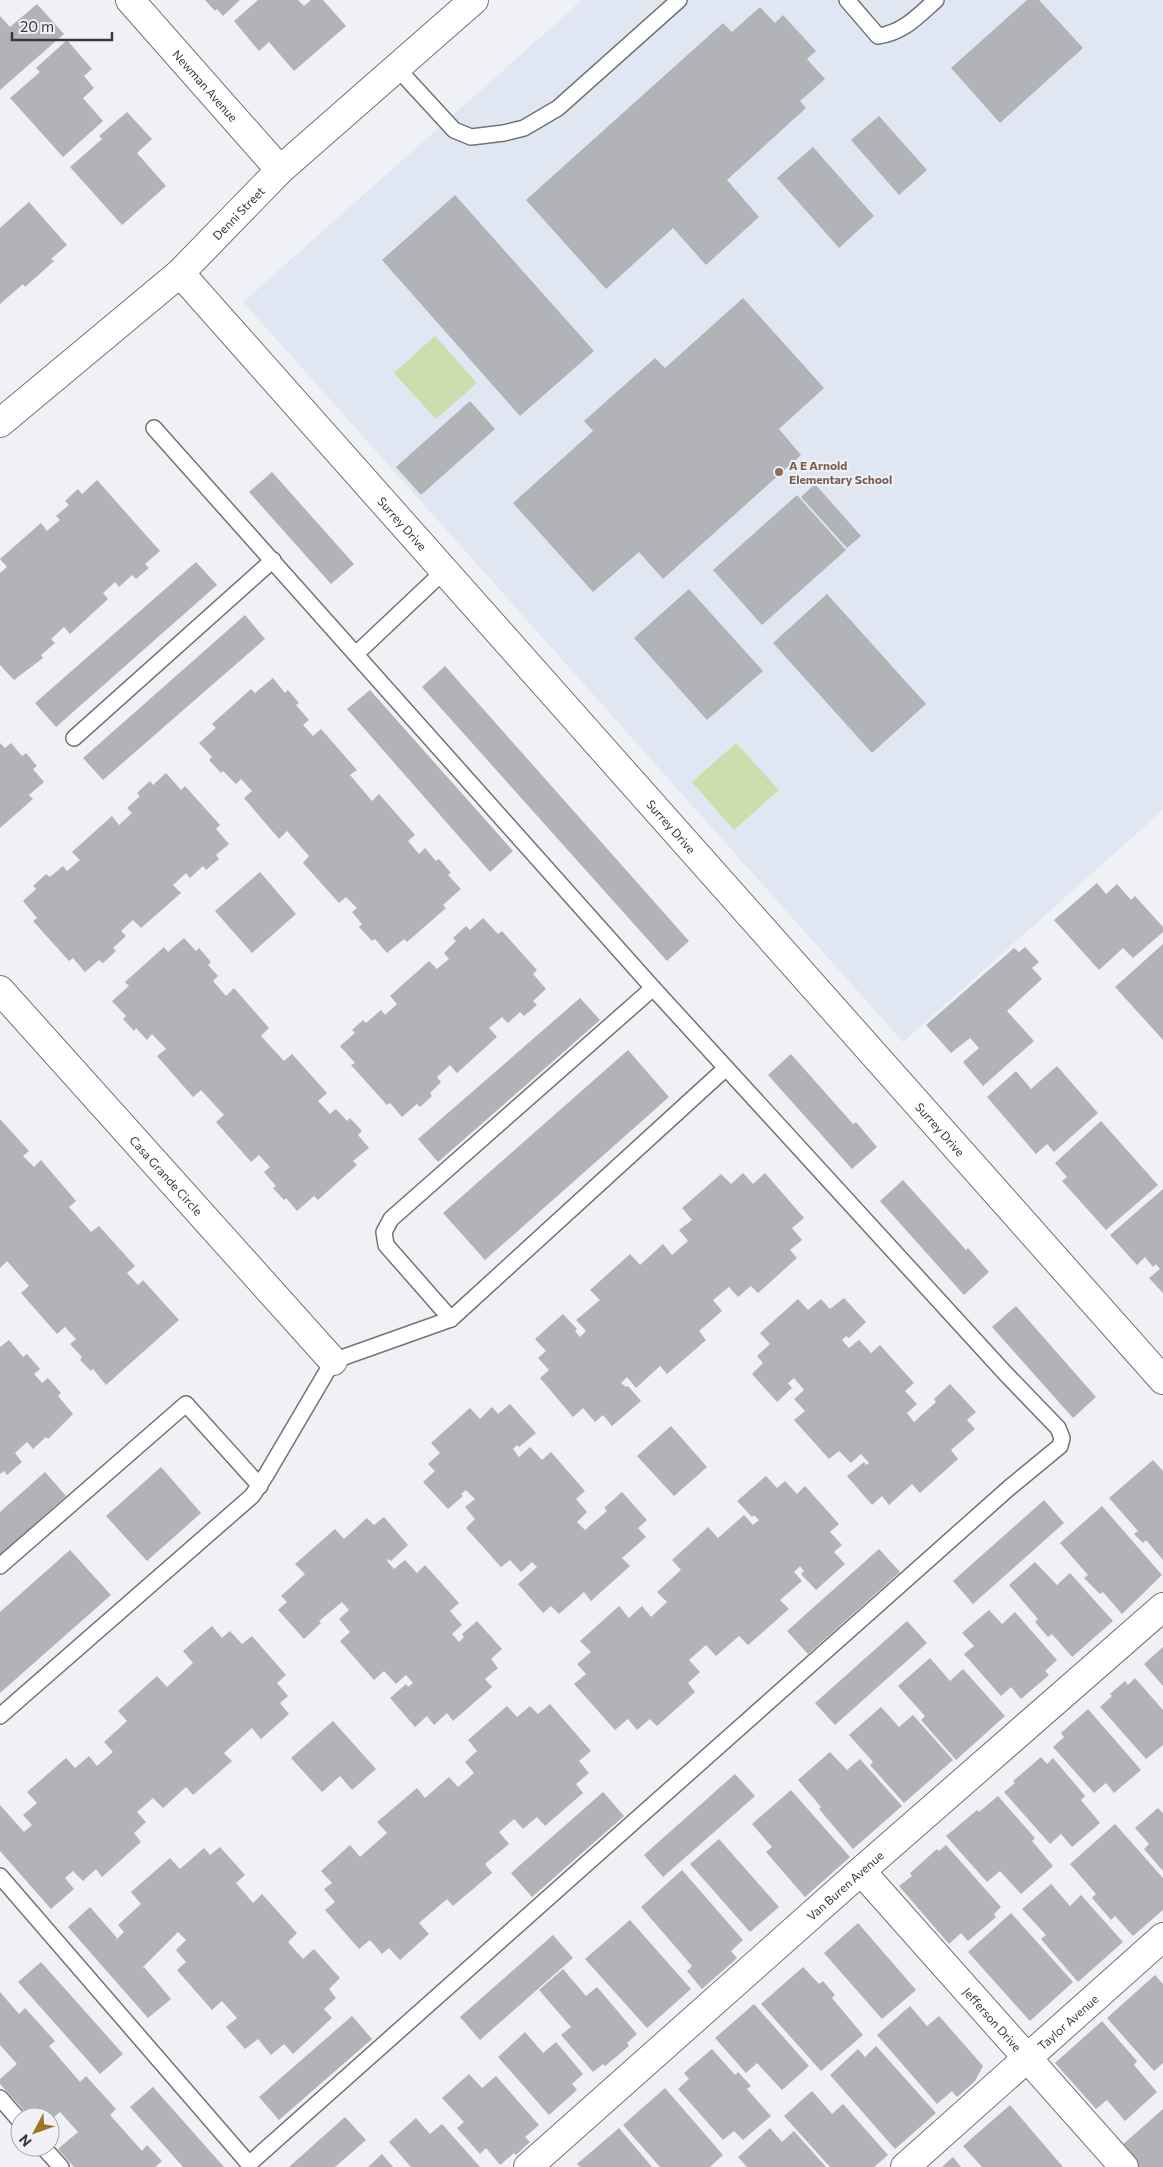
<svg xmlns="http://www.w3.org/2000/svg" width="1163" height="2167" viewBox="0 0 1163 2167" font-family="Commissioner,sans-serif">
  <rect width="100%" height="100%" fill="#eff1f5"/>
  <polygon fill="#e1e7f2" points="582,0 1163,0 1163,810 903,1042 243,302"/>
  <g fill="#cbdeae">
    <polygon points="435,336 477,383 436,419 394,373"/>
    <polygon points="736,743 779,790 734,830 692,782"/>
  </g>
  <g fill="#b1b3b6">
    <polygon points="205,0 240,0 223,16 217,9 215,11"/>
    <polygon points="258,0 298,0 304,6 311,0 323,0 346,26 294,71 269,42 259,51 234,21"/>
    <polygon points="1027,0 1039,0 1083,48 1000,123 951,68"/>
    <polygon points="37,4 64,34 0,90 0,16 10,27"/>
    <polygon points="760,7 775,23 783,15 816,51 807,59 825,79 800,101 806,108 727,180 759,217 706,265 673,228 606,289 526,200 723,23 732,32"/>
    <polygon points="67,40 92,69 84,76 94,88 83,98 103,121 63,157 10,98 40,72 36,68"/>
    <polygon points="127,112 152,139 137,153 166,186 122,225 70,167 102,139 99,136"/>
    <polygon points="879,116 927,170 899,195 851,140"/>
    <polygon points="813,147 874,216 839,248 777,178"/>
    <polygon points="455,195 594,351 520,416 382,260"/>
    <polygon points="29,202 67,245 51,259 54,261 25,287 23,284 0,304 0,228"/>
    <polygon points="743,298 824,388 779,429 801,455 663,579 639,552 593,592 513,503 593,431 584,421 655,358 665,368"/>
    <polygon points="470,401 495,429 421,495 396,467"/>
    <polygon points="272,472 354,564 331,584 249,492"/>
    <polygon points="97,480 160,551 145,564 149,568 136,579 132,575 119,587 115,582 103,593 108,599 70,634 64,627 51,639 55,643 41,655 43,658 14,680 0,665 0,573 7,567 0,559 41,523 47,531 60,520 56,516 69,505 65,501 78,489 82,494"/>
    <polygon points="815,484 861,536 847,548 801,497"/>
    <polygon points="797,495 846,550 762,625 713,570"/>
    <polygon points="196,562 217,585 56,727 35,703"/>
    <polygon points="689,589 763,671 707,720 634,638"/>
    <polygon points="827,594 926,704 872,753 773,643"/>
    <polygon points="245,615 265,639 103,780 83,758"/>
    <polygon points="445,666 689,941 667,961 422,687"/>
    <polygon points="273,678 285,693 288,690 299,703 296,705 309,720 303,725 313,736 321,729 357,770 350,775 372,801 379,794 415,835 408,841 419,854 425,848 436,861 439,859 451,873 448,875 461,889 443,905 446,908 407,942 404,939 387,953 375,939 372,941 359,927 362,924 352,912 357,908 346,897 339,903 303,863 309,856 287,831 279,839 244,798 252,791 241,779 236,784 223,771 221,773 209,760 212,757 199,743 216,728 212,724 251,689 255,693"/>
    <polygon points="370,690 513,851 490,872 347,709"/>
    <polygon points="0,743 5,748 11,743 22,756 26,753 37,766 33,769 44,782 29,795 33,799 0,828"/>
    <polygon points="166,773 181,790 185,786 220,825 216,829 229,844 216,855 219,859 206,870 203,866 190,878 186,873 173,885 181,893 141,928 133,920 121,931 126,936 113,948 116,951 103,963 99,960 85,972 73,958 69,961 33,921 37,918 23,901 36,889 33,886 46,874 50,877 63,866 67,871 80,860 72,852 112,816 119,825 132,813 127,808 140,796 137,793 150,781 153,785"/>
    <polygon points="260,872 296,914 252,953 215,911"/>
    <polygon points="1097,883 1106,894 1117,884 1131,900 1135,896 1163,927 1163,932 1133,958 1123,948 1099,970 1054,920"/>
    <polygon points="483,918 498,934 502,931 537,970 533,974 546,989 533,1001 537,1005 524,1016 520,1012 508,1023 502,1017 489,1028 497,1037 457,1073 450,1065 437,1077 441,1082 430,1093 432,1096 420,1107 417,1104 402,1117 390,1103 387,1105 351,1065 355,1063 340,1046 355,1033 352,1030 363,1020 366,1023 381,1010 385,1015 397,1004 390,996 429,961 437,969 449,959 444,953 456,941 453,938 466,926 470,930"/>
    <polygon points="184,938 196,951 199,948 211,962 208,965 218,976 213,981 226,996 234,988 269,1028 261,1036 284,1061 292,1054 327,1093 318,1101 330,1114 336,1109 347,1121 350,1118 362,1131 358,1135 369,1148 353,1161 357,1165 318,1200 314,1196 297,1211 286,1198 284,1200 273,1188 276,1186 264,1172 270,1167 259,1155 251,1162 216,1122 224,1115 201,1090 193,1097 157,1056 166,1049 152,1034 147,1040 136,1028 134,1031 123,1019 126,1016 112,1001 129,986 125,982 164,947 168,952"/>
    <polygon points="1163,944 1163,1040 1115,987"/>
    <polygon points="1025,947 1039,962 1032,968 1042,979 1007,1011 1034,1041 983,1086 963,1062 979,1048 970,1038 951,1053 926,1025 1014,948 1019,952"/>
    <polygon points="580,998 600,1020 438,1162 418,1139"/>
    <polygon points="628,1050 669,1097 485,1260 443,1213"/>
    <polygon points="791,1054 853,1124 856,1122 877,1147 852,1169 768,1075"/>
    <polygon points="1057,1066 1098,1113 1054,1152 1047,1144 1036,1154 987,1097 1016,1071 1031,1089"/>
    <polygon points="0,1119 29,1151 23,1156 34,1167 41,1160 76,1201 69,1207 91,1232 99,1226 135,1266 127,1273 138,1285 143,1280 179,1320 106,1385 93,1369 91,1371 80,1360 82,1357 70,1344 76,1339 65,1327 57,1334 21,1293 29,1286 7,1261 0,1268"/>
    <polygon points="1101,1121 1158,1185 1106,1230 1062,1181 1067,1177 1055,1163"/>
    <polygon points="743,1173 753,1184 765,1173 804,1218 792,1228 802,1240 790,1250 797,1258 758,1293 751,1286 738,1297 729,1287 713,1300 722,1311 699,1331 706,1340 667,1374 660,1366 636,1388 627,1377 621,1383 626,1387 628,1386 641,1401 612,1426 603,1415 595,1422 583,1408 573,1417 540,1378 549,1370 538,1358 546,1351 535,1339 563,1314 577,1329 575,1331 580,1337 586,1331 576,1320 600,1300 590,1290 630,1254 640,1265 663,1244 672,1255 688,1241 679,1230 692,1220 682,1208 721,1174 731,1184"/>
    <polygon points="903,1180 966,1250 968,1248 989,1272 964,1295 880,1201"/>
    <polygon points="1163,1189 1163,1293 1149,1278 1160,1269 1156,1264 1153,1267 1145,1257 1137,1265 1110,1235"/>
    <polygon points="844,1298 866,1322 849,1338 846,1336 842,1340 849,1348 859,1340 871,1353 880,1345 914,1383 905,1391 917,1404 907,1413 914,1422 936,1402 934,1399 950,1384 976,1412 967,1420 975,1429 951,1450 958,1459 920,1493 912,1484 889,1505 882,1496 872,1505 847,1476 864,1462 866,1465 869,1463 861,1454 851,1463 839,1451 829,1459 794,1420 805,1411 794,1399 804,1390 794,1378 788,1383 792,1388 777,1402 752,1374 763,1363 757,1356 770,1344 760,1333 798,1299 808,1310 821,1299 830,1309"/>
    <polygon points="1016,1306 1096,1397 1073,1418 992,1327"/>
    <polygon points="9,1340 23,1357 27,1354 40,1369 34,1374 42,1383 48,1378 61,1393 58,1396 73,1414 48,1439 46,1437 33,1449 27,1442 15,1453 22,1462 7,1475 4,1471 0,1474 0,1347"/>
    <polygon points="510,1404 536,1433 519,1447 517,1445 513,1449 519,1457 530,1447 542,1460 551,1452 585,1491 576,1499 587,1512 577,1522 585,1530 607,1511 604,1508 622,1492 647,1520 638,1528 646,1537 622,1558 630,1566 591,1601 584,1592 559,1614 551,1606 543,1613 518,1584 537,1567 532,1562 521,1572 510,1560 501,1567 466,1528 475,1519 465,1507 475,1499 466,1490 461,1494 463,1496 448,1509 423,1482 435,1471 428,1464 440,1453 431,1443 470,1408 480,1419 492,1407 498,1414"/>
    <polygon points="671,1426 707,1467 674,1496 637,1456"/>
    <polygon points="1153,1460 1163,1471 1163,1560 1146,1540 1143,1543 1134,1534 1138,1531 1109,1498"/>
    <polygon points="161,1467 201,1513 147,1561 106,1516"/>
    <polygon points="45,1472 66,1496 0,1555 0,1512"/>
    <polygon points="766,1476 777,1488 785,1481 797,1494 805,1486 839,1524 830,1532 842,1545 834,1552 845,1564 816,1590 801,1574 804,1571 800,1566 794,1572 802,1581 780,1600 789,1609 748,1645 739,1636 716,1656 706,1645 689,1660 700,1672 688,1683 695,1692 657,1726 650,1719 637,1730 628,1719 615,1730 574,1684 586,1674 577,1664 591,1652 580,1641 619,1606 629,1618 642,1606 651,1617 667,1602 657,1592 681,1570 672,1560 708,1527 718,1538 744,1515 753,1525 759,1520 754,1515 752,1517 737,1501"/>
    <polygon points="1044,1500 1064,1523 973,1604 953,1581"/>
    <polygon points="1102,1506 1162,1575 1122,1614 1103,1592 1100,1594 1084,1578 1088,1575 1060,1543"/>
    <polygon points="384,1517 408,1545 391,1561 389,1559 387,1561 394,1569 405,1560 417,1573 425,1565 459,1603 450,1611 462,1625 452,1634 459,1642 464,1637 462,1634 477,1621 502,1649 491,1659 498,1668 485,1679 492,1687 453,1721 447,1713 434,1725 427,1716 415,1727 390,1698 406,1684 408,1687 413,1683 406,1675 396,1684 384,1671 374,1680 340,1641 350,1632 339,1619 349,1610 342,1602 319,1621 321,1623 304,1639 278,1610 287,1602 281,1596 305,1574 295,1564 335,1529 344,1539 367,1518 374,1525"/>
    <polygon points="879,1549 900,1572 808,1654 787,1631"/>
    <polygon points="70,1550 111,1595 0,1693 0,1612"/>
    <polygon points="1035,1562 1057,1585 1070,1573 1113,1621 1072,1657 1052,1634 1048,1637 1035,1622 1038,1619 1009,1585"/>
    <polygon points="989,1610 1002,1624 1015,1612 1057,1660 1045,1671 1049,1675 1021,1699 1011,1687 1001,1696 964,1654 974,1646 962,1633"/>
    <polygon points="907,1621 927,1643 835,1725 815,1703"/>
    <polygon points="212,1626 222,1638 230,1631 242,1644 252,1636 286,1675 277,1683 288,1696 280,1703 289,1714 261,1739 252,1728 224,1753 232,1761 193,1795 186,1787 163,1808 153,1798 137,1812 146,1822 134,1833 141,1842 102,1877 96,1869 83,1881 73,1871 65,1878 74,1889 51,1909 0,1851 0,1805 24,1832 32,1825 23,1815 37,1803 27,1792 66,1758 75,1768 89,1756 97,1766 113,1752 104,1742 127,1721 118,1711 157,1676 167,1687 193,1663 183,1651"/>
    <polygon points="1163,1647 1163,1686 1144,1664"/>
    <polygon points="930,1658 950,1681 963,1669 1005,1716 956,1760 921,1720 925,1716 898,1686"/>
    <polygon points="1135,1678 1163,1710 1163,1745 1146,1759 1100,1707 1112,1696 1110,1694 1125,1681 1128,1685"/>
    <polygon points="550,1704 591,1751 579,1761 589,1773 576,1784 583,1793 545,1826 537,1817 523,1829 514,1819 499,1832 509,1844 485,1864 492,1873 453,1906 447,1899 419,1923 429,1934 400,1960 389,1948 382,1954 370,1940 359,1949 325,1910 335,1902 324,1889 332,1883 321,1871 350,1845 360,1857 387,1833 377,1822 417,1788 425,1798 449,1777 458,1787 474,1773 465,1762 477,1751 468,1740 507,1706 517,1717 530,1706 538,1714"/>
    <polygon points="881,1707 899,1727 913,1715 953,1760 904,1803 870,1765 873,1762 849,1735"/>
    <polygon points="1088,1709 1141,1770 1114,1793 1106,1783 1094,1793 1053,1747 1064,1737 1061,1733"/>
    <polygon points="333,1721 376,1769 352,1790 340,1776 322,1792 291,1758"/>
    <polygon points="830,1752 847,1770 860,1759 902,1806 853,1849 819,1809 821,1807 798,1780"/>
    <polygon points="1041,1757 1047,1764 1053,1758 1085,1796 1081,1800 1100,1823 1072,1847 1061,1834 1050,1844 1004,1792 1015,1783 1013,1781"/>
    <polygon points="735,1774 755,1796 663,1877 644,1855"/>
    <polygon points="791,1790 850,1857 805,1897 766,1852 772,1847 752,1824"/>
    <polygon points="603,1792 624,1816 532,1897 511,1873"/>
    <polygon points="998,1796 1035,1838 1032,1841 1053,1866 1021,1894 1000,1871 987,1882 946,1836 977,1810 979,1812"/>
    <polygon points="1158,1808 1163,1813 1163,1871 1144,1849 1149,1844 1135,1828"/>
    <polygon points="1115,1824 1163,1878 1163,1910 1133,1936 1115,1916 1111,1920 1092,1898 1096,1894 1070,1864"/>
    <polygon points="719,1839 779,1907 750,1932 690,1864"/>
    <polygon points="946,1845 1001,1907 994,1914 996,1917 968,1941 961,1933 949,1944 899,1886 912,1876 910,1873 937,1849 939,1851"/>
    <polygon points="220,1847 245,1875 236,1883 253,1903 262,1894 297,1933 288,1942 303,1959 314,1949 340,1978 329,1989 336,1998 324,2009 332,2018 293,2054 284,2044 271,2055 258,2039 245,2049 226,2027 237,2018 222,2001 212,2010 177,1970 186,1962 176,1950 186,1940 178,1932 140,1970 144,1967 171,1999 148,2018 68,1927 90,1907 117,1938 115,1941 124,1932 118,1925 141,1904 131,1892 170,1858 180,1869 204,1848 210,1855"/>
    <polygon points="682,1870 743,1940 731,1951 737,1958 702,1989 687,1971 692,1966 641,1907"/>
    <polygon points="1051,1884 1070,1906 1081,1895 1123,1942 1078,1982 1041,1939 1046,1935 1022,1909"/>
    <polygon points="1011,1913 1073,1982 1030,2021 968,1952"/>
    <polygon points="630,1920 691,1989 647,2028 585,1959"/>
    <polygon points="858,1923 916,1990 882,2019 824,1953"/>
    <polygon points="553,1935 573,1958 480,2040 460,2017"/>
    <polygon points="41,1962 123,2054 100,2074 18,1982"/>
    <polygon points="803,1967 819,1984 823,1981 835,1995 832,1998 863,2035 821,2071 761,2004"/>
    <polygon points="563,1969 586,1996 597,1987 637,2034 627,2043 629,2046 605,2066 603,2064 593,2072 561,2035 571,2027 539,1990"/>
    <polygon points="1155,1975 1163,1984 1163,2063 1154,2071 1107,2018"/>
    <polygon points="0,1992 19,2014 25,2008 55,2041 49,2046 80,2082 86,2076 116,2109 110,2115 142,2151 147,2145 162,2161 155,2167 74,2167 58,2149 78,2132 60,2112 50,2121 50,2117 30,2117 0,2084 0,2079 17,2064 0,2045"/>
    <polygon points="754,2004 809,2066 782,2090 757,2063 746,2073 715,2038"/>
    <polygon points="910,2006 927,2026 939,2016 983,2066 975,2081 957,2097 952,2091 937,2104 877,2035"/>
    <polygon points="352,2016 372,2039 279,2120 259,2097"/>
    <polygon points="1102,2021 1137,2061 1134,2065 1157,2092 1125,2121 1107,2100 1096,2109 1055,2063"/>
    <polygon points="525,2032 543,2053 556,2042 583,2074 572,2084 577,2090 549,2115 498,2057"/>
    <polygon points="876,2046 936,2113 895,2149 830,2075 858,2049 865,2057"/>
    <polygon points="712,2049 735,2075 738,2072 751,2086 747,2089 771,2116 743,2140 734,2131 723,2140 678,2089 689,2079 684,2073"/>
    <polygon points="469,2074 482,2088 496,2076 539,2125 525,2137 530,2142 516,2155 514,2153 500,2165 486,2148 480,2154 457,2128 464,2122 442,2098"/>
    <polygon points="153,2087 224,2167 183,2167 130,2107"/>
    <polygon points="665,2088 723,2155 710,2167 660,2167 623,2125"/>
    <polygon points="812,2091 832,2114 843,2104 888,2155 874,2167 830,2167 784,2116"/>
    <polygon points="1010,2105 1063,2167 982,2167 963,2146"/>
    <polygon points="1163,2109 1163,2167 1137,2167 1120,2147"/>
    <polygon points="345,2117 366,2140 335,2167 289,2167"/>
    <polygon points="416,2118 430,2134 442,2124 480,2167 411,2167 389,2142"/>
    <polygon points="619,2128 652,2167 580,2167 577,2164"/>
    <polygon points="770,2128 782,2142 794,2131 826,2167 747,2167 738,2157"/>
    <polygon points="382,2154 393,2167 368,2167"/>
    <polygon points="953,2157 961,2167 942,2167"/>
  </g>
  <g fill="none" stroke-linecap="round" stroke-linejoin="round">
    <g stroke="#717376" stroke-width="18">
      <g id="lane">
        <path d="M847 0 878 36C903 33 918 16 936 0"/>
        <polyline points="397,68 454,130 471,137 504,133 524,128 558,108 679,0"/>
        <polyline points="356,654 444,571"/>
        <polyline points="74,738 273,560"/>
        <polyline points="653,988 391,1219 384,1232 386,1245 451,1319 726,1068"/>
        <polyline points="0,1566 186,1404 260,1486"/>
        <polyline points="0,1716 252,1496 266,1475 333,1361 451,1319"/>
        <polyline points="0,1876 249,2164 1009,1488 1060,1446 1062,1438 1058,1428 1005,1373 653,988 154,428"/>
        <polyline points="0,2098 20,2121"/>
        <polyline points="43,2147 61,2167"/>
      </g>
    </g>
    <g stroke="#717376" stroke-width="30">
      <g id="street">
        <path id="s1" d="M130 0 280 170"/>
        <path id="s2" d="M180 273 1163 1380"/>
        <path id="s3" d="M0 990 333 1361"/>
        <path id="s4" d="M861 1871 1124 2167"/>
        <path id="s5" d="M528 2167 861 1871 1163 1607"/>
        <path id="s6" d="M905 2167 1163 1937"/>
      </g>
    </g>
    <g stroke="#717376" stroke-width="30">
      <g id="secondary">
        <path id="s7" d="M0 423 180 273 280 170 474 0"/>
      </g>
    </g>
    <use href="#lane" stroke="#fff" stroke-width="15"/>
    <use href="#street" stroke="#fff" stroke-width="28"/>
    <use href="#secondary" stroke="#fff" stroke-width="28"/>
  </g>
  <circle fill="#8d6e63" stroke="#eff1f5" stroke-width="2" cx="779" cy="472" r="5"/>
  <g text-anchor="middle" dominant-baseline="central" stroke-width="4" stroke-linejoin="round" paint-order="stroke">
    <g font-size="12" fill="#38393b" stroke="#eff1f5">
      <text stroke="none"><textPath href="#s1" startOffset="114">Newman Avenue</textPath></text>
      <text stroke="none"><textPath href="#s7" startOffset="318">Denni Street</textPath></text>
      <text stroke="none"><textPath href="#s2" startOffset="335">Surrey Drive</textPath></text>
      <text stroke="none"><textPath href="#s2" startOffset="740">Surrey Drive</textPath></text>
      <text stroke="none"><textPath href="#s2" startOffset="1145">Surrey Drive</textPath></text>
      <text stroke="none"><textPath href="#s3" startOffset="249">Casa Grande Circle</textPath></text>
      <text stroke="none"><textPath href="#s5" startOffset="424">Van Buren Avenue</textPath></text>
      <text stroke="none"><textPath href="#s4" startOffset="198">Jefferson Drive</textPath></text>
      <text stroke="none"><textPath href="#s6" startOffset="218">Taylor Avenue</textPath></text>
    </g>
    <g font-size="12" font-weight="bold" fill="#785e54" stroke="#eff1f5" text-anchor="start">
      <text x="789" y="465">A E Arnold<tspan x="789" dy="14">Elementary School</tspan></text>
    </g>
  </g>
  <g transform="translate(35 2132) rotate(229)"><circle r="24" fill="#eff1f5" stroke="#a6a7ab"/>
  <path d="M0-4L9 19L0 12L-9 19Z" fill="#a17325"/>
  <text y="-8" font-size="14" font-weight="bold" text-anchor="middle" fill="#38393b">N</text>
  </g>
  <path d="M12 32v8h100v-8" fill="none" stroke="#38393b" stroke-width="2.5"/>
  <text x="20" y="32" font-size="15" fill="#38393b" stroke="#eff1f5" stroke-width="4" paint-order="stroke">20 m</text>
</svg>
